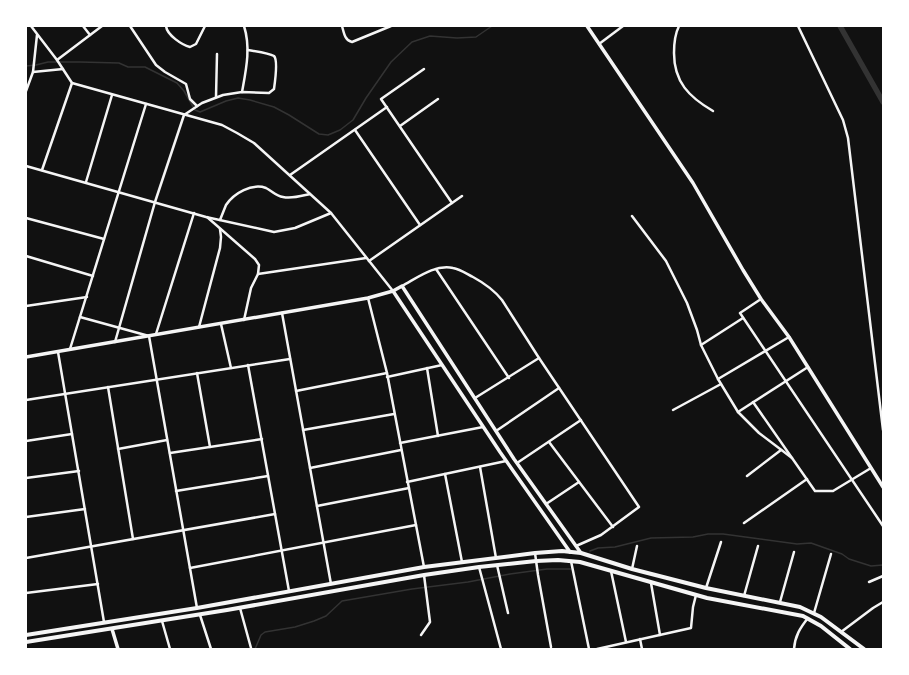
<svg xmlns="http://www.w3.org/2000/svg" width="909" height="675" viewBox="0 0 909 675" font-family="Bitter,serif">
  <rect width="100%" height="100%" fill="#111"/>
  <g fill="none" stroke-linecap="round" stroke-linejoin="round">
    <g stroke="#333" stroke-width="1.5">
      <polyline points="26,66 36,65 48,62 80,62 119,63 128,67 145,67 177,83 184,91 195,110 200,112 226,101 238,98 250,100 274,107 289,115 319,134 328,135 340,130 353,120 366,98 391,62 412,42 430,36 457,38 476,37 492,26"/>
      <polyline points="590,551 598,548 615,547 651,538 693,537 708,534 723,534 797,544 811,543 842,554 849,559 871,566 883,565"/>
      <polyline points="255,649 261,635 265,632 295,627 314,621 326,616 342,601 412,589 468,582 510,574 547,569 571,569"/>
    </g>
    <polyline stroke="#333" stroke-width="5.5" points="840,26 883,102"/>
    <g stroke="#f5f5f5" stroke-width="2.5">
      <polyline points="31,26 57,60 72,83 222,125 237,133 254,143 331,213 393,291"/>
      <polyline points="83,26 90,35"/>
      <polyline points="130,26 156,65 165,72 186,84 190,99 197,106"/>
      <path d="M166 26C167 35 182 45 190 47L196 44 205 26"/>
      <path d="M342 26C344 33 345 41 352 42L391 26"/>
      <path d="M679 26C675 34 674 44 674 53 674 82 689 97 713 111"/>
      <polyline points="798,26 843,120 848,138 883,430"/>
      <polyline points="599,44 623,26"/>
      <polyline points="57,60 102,26"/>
      <polyline points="424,69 381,99 452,203"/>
      <polyline points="33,72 63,69"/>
      <polyline points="26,91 33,72 37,35"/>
      <path d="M242 92C246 70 251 48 244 26"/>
      <polyline points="216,97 217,54"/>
      <polyline points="400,126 438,99"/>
      <polyline points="355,130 420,225"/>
      <polyline points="26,166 206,217 274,232 295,228 331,213"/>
      <polyline points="42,170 72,83"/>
      <polyline points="290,175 387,107"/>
      <polyline points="86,182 112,95"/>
      <polyline points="632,216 666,261 687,303 697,330 701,345 718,379 738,412 759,433 792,458"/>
      <polyline points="207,217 255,259 259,265 258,274 251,288 244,320"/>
      <polyline points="26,218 104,239"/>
      <path d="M220 220C222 215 224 210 226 205 234 193 252 183 266 188 272 191 276 196 283 197 292 199 301 196 310 194"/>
      <polyline points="26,256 93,276"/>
      <polyline points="369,261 462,196"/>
      <polyline points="436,269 509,378"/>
      <polyline points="258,274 366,258"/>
      <path d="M402 286C417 278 435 264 453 268 460 269 467 274 473 277 484 283 494 290 502 300L539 358 639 507 601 535 576 546"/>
      <polyline points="368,298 387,373 424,567"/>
      <polyline points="761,299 740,313 883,526"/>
      <polyline points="26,306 87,297"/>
      <polyline points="282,313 331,584"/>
      <polyline points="80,317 149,336 197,608"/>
      <polyline points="221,324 231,368"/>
      <polyline points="199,327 220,248 221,237 220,229"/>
      <polyline points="156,334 194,213"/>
      <path d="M115 342 155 202 184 115 202 103 223 95 242 92 269 93 274 89C275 82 278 60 274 56 269 53 254 51 248 50"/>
      <polyline points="701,345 743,318"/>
      <polyline points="70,349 146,104"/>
      <polyline points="58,352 104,622"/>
      <polyline points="248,365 289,591"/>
      <polyline points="427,368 438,436"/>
      <polyline points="197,373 210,447"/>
      <polyline points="387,377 442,365"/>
      <polyline points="718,379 789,337"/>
      <polyline points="108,387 133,539"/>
      <polyline points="296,391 387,373"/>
      <polyline points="475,398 539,358"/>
      <polyline points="26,400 290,359"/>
      <polyline points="753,402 815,491 833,491 871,468"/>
      <polyline points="673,410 721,384"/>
      <polyline points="738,412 808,367"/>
      <polyline points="303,430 394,414"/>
      <polyline points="496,431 559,388"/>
      <polyline points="26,441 72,434"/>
      <polyline points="549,442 613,527"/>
      <polyline points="400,443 483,427"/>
      <polyline points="118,449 167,440"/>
      <polyline points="170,453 262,439"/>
      <polyline points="517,463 581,420"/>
      <polyline points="480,467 496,558"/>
      <polyline points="310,468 401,450"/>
      <polyline points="445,474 462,562"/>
      <polyline points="747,476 781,450"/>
      <polyline points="26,478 79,471"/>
      <polyline points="407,482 506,461"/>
      <polyline points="176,491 268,476"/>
      <polyline points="546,504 579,482"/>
      <polyline points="317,506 409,488"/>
      <polyline points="26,517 85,509"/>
      <polyline points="744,523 807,479"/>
      <polyline points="535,553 538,575 551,647"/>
      <polyline points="26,558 275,514"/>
      <polyline points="571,561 589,649"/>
      <polyline points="497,565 508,613"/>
      <polyline points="479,567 501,649"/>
      <polyline points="190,568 416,525"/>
      <polyline points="632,569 637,546"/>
      <polyline points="611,571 626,642"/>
      <polyline points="869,582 883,576"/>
      <polyline points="651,583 660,635"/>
      <polyline points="706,588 721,542"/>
      <polyline points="26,593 98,584"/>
      <polyline points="744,596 758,546"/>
      <polyline points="780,602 794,552"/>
      <polyline points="240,608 251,648"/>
      <polyline points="814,613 831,554"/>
      <polyline points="200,615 211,649"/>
      <polyline points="162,621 170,649"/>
      <polyline points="841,632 873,608 883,602"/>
      <polyline points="421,635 430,622 424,575"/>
      <polyline points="640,639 642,649"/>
      <polyline points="597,649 691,628 693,607 696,595"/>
      <path d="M794 649C795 636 800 628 808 618"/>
    </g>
    <g stroke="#f5f5f5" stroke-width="3.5">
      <polyline points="587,26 693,183 743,270 761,299 789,337 883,487"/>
      <polyline points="393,291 500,452 570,552"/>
      <polyline points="26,357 368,298 393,291 402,286 514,459 581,553"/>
      <polyline points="112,629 118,649"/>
    </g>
    <g stroke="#f5f5f5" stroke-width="4">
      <polyline points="26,635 197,608 424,567 535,553 562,551 581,553 632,569 706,588 800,607 821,617 864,649"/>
      <polyline points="26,642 227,610 424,575 479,567 536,561 558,560 580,562 707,598 803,616 821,626 850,649"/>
    </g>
  </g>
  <rect width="909" height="675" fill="none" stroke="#ffffff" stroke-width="54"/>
</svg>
